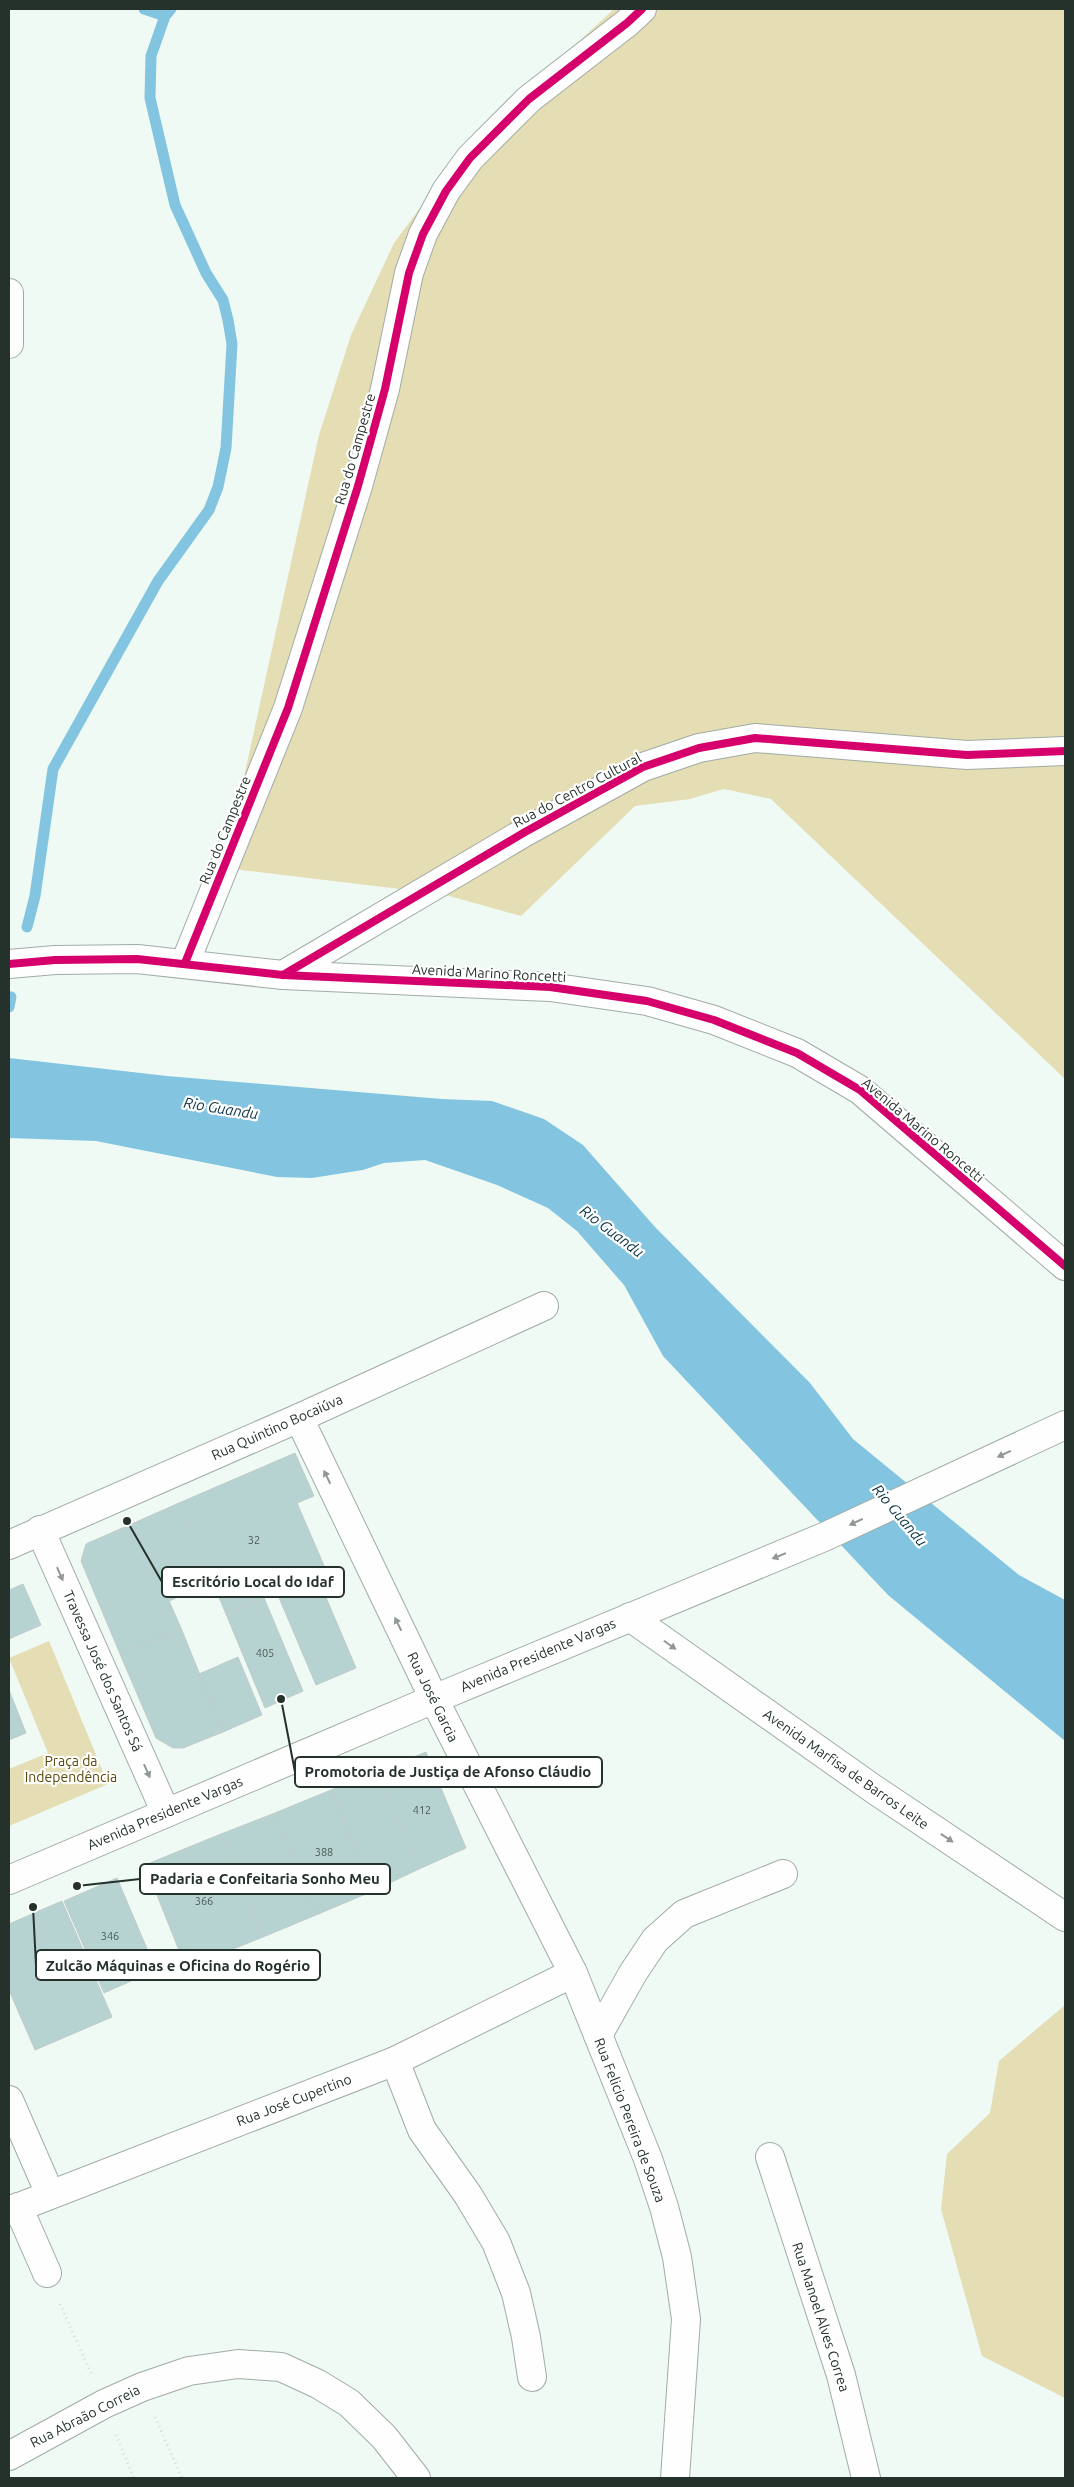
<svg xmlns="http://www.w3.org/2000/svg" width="1074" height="2487" viewBox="0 0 1074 2487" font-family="Ubuntu,sans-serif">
  <rect width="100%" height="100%" fill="#effaf4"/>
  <g fill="#e5ddb3">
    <polygon points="614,9 1065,9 1065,1079 771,799 724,789 690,799 635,806 521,916 442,894 224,868 319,435 351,335 394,243 466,146"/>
    <polygon points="49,1641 108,1784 9,1826 9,1769 48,1753 9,1658"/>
    <polygon points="1065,2005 1065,2398 982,2356 941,2209 947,2154 990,2113 999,2061"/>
  </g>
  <polygon fill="#83c5e0" points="9,1058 167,1076 442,1099 492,1101 544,1119 583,1145 655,1227 810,1383 853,1439 1019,1575 1065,1600 1065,1741 888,1595 663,1356 624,1285 577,1231 548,1208 497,1185 425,1160 384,1163 363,1170 312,1178 277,1177 96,1141 9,1138"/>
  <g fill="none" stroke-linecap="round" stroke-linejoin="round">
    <g stroke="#83c5e0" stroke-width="11">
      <polyline points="144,9 165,16"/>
      <polyline points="27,927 35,896 53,769 158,581 209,510 218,487 226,448 232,344 228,320 223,300 206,273 175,205 150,98 151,56 165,16 171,9"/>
      <polyline points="9,1007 11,997"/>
    </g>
  </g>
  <g fill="#b7d3d1" stroke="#c0ccc9">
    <polygon points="295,1453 314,1496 297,1503 332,1584 322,1588 356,1668 316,1685 277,1593 226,1614 179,1503"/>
    <polygon points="179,1503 210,1576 188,1586 190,1592 169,1601 181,1628 120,1654 81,1561 86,1544"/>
    <polygon points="23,1584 41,1625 9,1639 9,1590"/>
    <polygon points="264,1598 303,1691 265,1708 226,1614"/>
    <polygon points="181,1628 223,1732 183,1748 173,1748 156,1738 120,1654"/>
    <polygon points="238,1657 262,1715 223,1732 199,1674"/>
    <polygon points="9,1690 26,1733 9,1740"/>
    <polygon points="426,1752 466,1848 419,1869 377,1772"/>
    <polygon points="377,1772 419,1869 373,1891 331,1790"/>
    <polygon points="331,1790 373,1891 316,1915 275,1813"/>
    <polygon points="275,1813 316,1915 263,1937 221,1834"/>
    <polygon points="221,1834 263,1937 186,1968 145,1865"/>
    <polygon points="117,1878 156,1970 104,1993 64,1901"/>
    <polygon points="62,1901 112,2017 35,2050 9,1990 9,1924"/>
  </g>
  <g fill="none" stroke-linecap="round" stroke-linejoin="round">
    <g stroke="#a1aca6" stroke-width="30">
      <g id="minor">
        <polyline points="9,293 9,344"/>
        <polyline points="185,963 288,708 358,486 385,389 409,273 423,234 446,191 470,158 529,99 627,23 642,9"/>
        <polyline points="9,964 55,960 137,959 283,975 550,987 647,1001 714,1020 797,1053 860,1090 1065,1266"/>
        <polyline points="283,975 525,832 643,767 699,748 755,738 967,755 1065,751"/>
        <polyline points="299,1418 434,1699"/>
        <polyline points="40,1530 166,1813"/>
        <polyline points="9,1545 299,1418 544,1306"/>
        <polyline points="598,2035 633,1973 655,1940 684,1914 783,1874"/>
        <polyline points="395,2061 422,2130 468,2195 496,2242 516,2293 526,2337 532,2377"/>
        <polyline points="9,2100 50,2194"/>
        <polyline points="770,2157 841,2375 866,2478"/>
        <polyline points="18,2207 47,2273"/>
        <polyline points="9,2211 395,2061 573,1973"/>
        <polyline points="9,2456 104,2404 142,2387 189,2371 238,2364 281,2367 318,2384 349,2403 384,2437 416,2478"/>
      </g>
    </g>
    <g stroke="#a1aca6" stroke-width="30">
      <g id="major">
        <polyline points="630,1617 875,1790 1065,1917"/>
        <polyline points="434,1699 573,1973 648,2159 664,2207 677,2257 686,2319 675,2478"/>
        <polyline points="9,1880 434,1699 824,1537 1065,1425"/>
      </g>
    </g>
    <g stroke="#d8dbda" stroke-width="3" stroke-dasharray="1 4" stroke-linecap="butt">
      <polyline points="60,2304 91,2373"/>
      <polyline points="155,2417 182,2478"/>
      <polyline points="116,2435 134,2478"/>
    </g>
    <use href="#minor" stroke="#fdfefd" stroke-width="28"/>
    <use href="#major" stroke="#fdfefd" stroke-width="28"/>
    <g stroke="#fff" stroke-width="11">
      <g id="cycleway">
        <polyline points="185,963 288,708 358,486 385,389 409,273 423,234 446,191 470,158 529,99 627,23 642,9"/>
        <polyline points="9,964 55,960 137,959 283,975 550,987 647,1001 714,1020 797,1053 860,1090 1065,1266"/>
        <polyline points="283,975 525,832 643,767 699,748 755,738 967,755 1065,751"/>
      </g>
    </g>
    <use href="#cycleway" stroke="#d6006c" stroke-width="8"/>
  </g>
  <defs><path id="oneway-solid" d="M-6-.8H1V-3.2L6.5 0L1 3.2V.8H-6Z" transform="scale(1.25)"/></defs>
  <g fill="#919894">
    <use href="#oneway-solid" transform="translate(1004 1454) rotate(155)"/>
    <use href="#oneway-solid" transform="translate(327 1477) rotate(-116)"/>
    <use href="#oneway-solid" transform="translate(856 1522) rotate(155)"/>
    <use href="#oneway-solid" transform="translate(779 1556) rotate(158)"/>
    <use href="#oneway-solid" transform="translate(60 1574) rotate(66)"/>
    <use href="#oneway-solid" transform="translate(398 1624) rotate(-116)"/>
    <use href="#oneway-solid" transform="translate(670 1645) rotate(35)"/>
    <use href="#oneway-solid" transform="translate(147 1771) rotate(66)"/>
    <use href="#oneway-solid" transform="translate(947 1838) rotate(34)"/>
  </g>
  <g text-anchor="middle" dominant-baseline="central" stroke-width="4.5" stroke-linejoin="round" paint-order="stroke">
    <g font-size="11" fill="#4a5a54">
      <text x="254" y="1540">32</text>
      <text x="265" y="1653">405</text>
      <text x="422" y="1810">412</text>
      <text x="324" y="1852">388</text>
      <text x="204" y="1901">366</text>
      <text x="110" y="1936">346</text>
    </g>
    <g font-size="14" fill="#25312b" stroke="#fff">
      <text transform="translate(355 449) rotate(-74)">Rua do Campestre</text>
      <text transform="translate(577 790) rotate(-28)">Rua do Centro Cultural</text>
      <text transform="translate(225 830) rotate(-68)">Rua do Campestre</text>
      <text transform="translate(489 973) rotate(3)">Avenida Marino Roncetti</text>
      <text transform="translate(923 1130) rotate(40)">Avenida Marino Roncetti</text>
      <text transform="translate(277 1427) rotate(-24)">Rua Quintino Bocaiúva</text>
      <text transform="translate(538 1655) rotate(-23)">Avenida Presidente Vargas</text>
      <text transform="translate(103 1671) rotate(66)">Travessa José dos Santos Sá</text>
      <text transform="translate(433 1697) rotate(64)">Rua José Garcia</text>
      <text transform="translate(846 1769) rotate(35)">Avenida Marfisa de Barros Leite</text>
      <text transform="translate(165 1813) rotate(-23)">Avenida Presidente Vargas</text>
      <text transform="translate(294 2100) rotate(-21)">Rua José Cupertino</text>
      <text transform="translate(630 2120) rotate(69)">Rua Felicio Pereira de Souza</text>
      <text transform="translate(821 2317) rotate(72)">Rua Manoel Alves Correa</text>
      <text transform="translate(85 2416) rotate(-27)">Rua Abraão Correia</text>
    </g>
    <g font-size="14" fill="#5a4906" stroke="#fff">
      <text x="71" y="1761">Praça da<tspan x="71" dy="16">Independência</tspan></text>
    </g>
    <g font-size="15" font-style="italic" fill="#083243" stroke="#fff">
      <text transform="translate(221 1108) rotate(9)">Rio Guandu</text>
      <text transform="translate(612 1231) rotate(37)">Rio Guandu</text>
      <text transform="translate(900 1515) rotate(50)">Rio Guandu</text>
    </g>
  </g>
  <path fill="none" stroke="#25312b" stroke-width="2" d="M127 1521L162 1582M281 1699L295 1772M77 1886L140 1879M33 1907L36 1965"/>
  <g fill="#25312b" stroke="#fff" stroke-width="2">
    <circle cx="127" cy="1521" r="5"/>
    <circle cx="281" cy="1699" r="5"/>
    <circle cx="77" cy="1886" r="5"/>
    <circle cx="33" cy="1907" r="5"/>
  </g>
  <g fill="#fff" stroke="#25312b" stroke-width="2">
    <rect x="162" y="1567" width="182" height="30" rx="5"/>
    <rect x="295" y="1757" width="307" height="30" rx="5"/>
    <rect x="140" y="1864" width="250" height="30" rx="5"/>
    <rect x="36" y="1950" width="284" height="30" rx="5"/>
  </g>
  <g font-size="15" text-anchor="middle" font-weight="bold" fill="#25312b">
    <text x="253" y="1587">Escritório Local do Idaf</text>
    <text x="448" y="1777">Promotoria de Justiça de Afonso Cláudio</text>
    <text x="265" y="1884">Padaria e Confeitaria Sonho Meu</text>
    <text x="178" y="1971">Zulcão Máquinas e Oficina do Rogério</text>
  </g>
  <rect width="1074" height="2487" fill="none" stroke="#25312b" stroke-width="20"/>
</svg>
